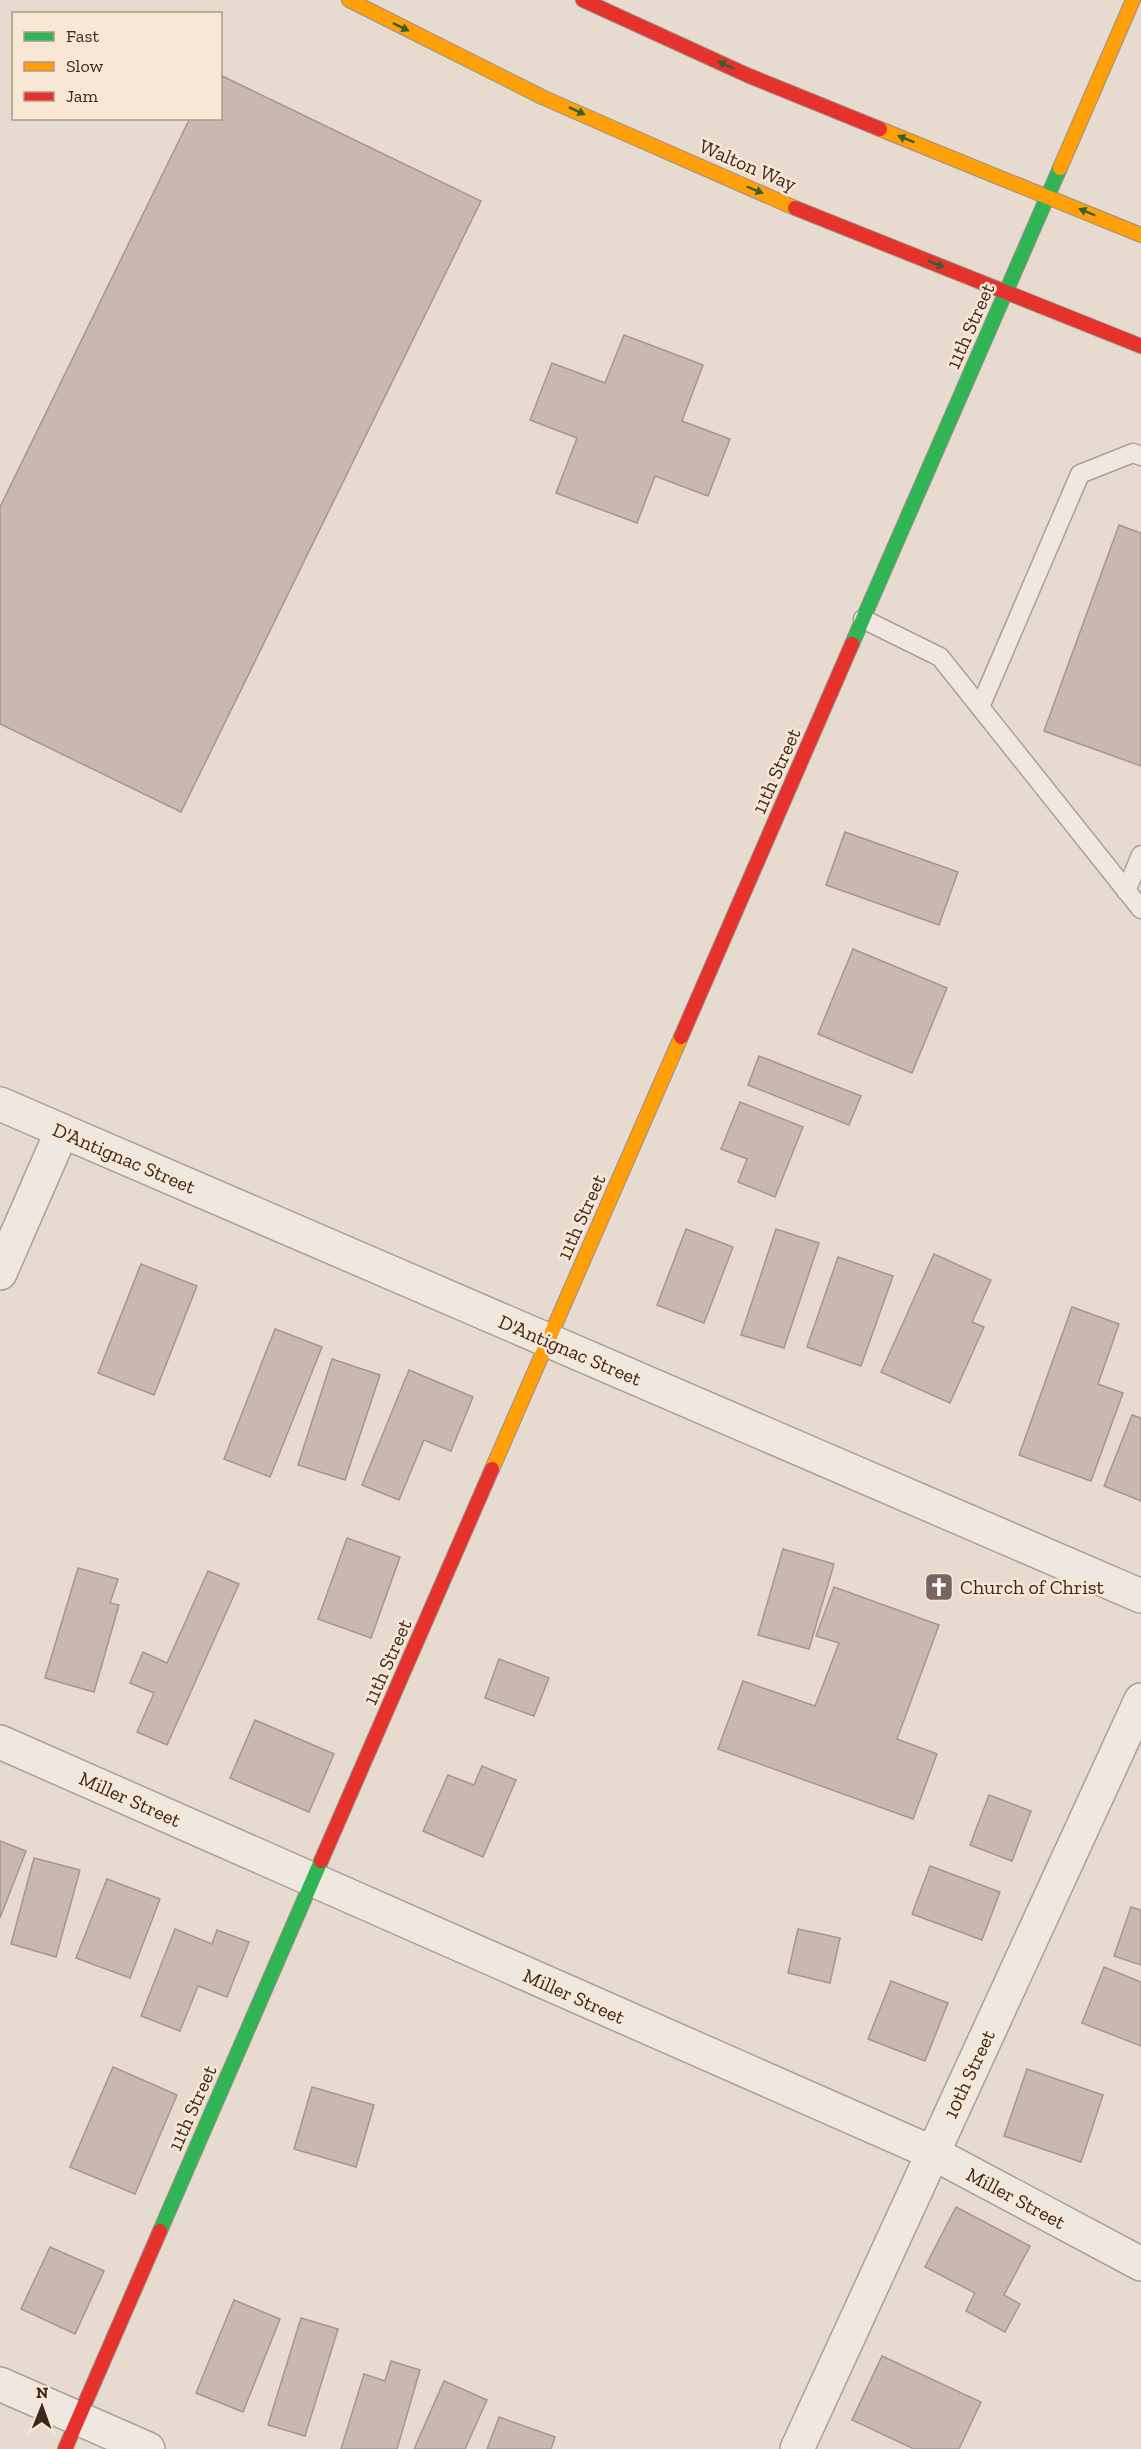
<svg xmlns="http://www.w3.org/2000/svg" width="1141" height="2449" viewBox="0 0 1141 2449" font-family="'Zilla Slab',serif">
  <rect width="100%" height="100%" fill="#e6dbce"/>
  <g fill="#cab8af" stroke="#a7968d" stroke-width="1.5">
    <polygon points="220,75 481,201 181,812 0,724 0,507 190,118 220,118"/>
    <polygon points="624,335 703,365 682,421 730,439 708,496 655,476 637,523 556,493 577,438 530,420 552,363 605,383"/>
    <polygon points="1119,525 1141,533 1141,766 1044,731"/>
    <polygon points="845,832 958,872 939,925 826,885"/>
    <polygon points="853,949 947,988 912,1073 818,1034"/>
    <polygon points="759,1056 861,1096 849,1125 748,1085"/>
    <polygon points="740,1102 803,1127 775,1197 738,1182 747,1159 721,1149"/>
    <polygon points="686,1229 733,1247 704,1323 657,1305"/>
    <polygon points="776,1229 819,1243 784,1348 741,1335"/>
    <polygon points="934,1254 991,1280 972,1322 984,1327 950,1403 881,1372"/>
    <polygon points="838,1257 893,1276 861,1366 807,1347"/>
    <polygon points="141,1264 197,1286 154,1395 98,1373"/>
    <polygon points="1072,1307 1119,1324 1098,1384 1123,1393 1091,1481 1019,1455"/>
    <polygon points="275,1329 322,1347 270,1477 224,1459"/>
    <polygon points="332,1359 380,1375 345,1480 298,1465"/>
    <polygon points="409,1370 473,1397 451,1451 424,1440 399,1500 362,1485"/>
    <polygon points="1132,1415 1141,1418 1141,1501 1104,1486"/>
    <polygon points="347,1538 400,1557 371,1638 318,1619"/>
    <polygon points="783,1549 834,1564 809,1649 758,1635"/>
    <polygon points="78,1568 118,1579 110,1603 119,1605 94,1692 45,1678"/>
    <polygon points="208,1571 239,1584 167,1745 137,1732 154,1693 130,1683 143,1652 167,1663"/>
    <polygon points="834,1587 939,1625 897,1739 937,1754 913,1819 718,1749 743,1681 815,1706 839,1643 816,1636"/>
    <polygon points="499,1659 549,1678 534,1716 485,1698"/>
    <polygon points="255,1720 334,1754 309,1812 230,1778"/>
    <polygon points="482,1766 516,1780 483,1857 423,1831 448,1775 474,1785"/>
    <polygon points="989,1795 1031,1811 1012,1861 970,1845"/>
    <polygon points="0,1841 26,1851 0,1918"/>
    <polygon points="34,1858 80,1870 56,1957 11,1944"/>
    <polygon points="930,1866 1000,1892 982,1940 912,1914"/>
    <polygon points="107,1879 160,1899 130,1978 76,1958"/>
    <polygon points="1131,1907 1141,1910 1141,1965 1114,1956"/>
    <polygon points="175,1929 212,1944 217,1930 249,1942 227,1997 198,1986 180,2031 141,2016"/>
    <polygon points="798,1929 840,1938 830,1983 788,1973"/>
    <polygon points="1104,1967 1141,1982 1141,2046 1082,2023"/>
    <polygon points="891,1981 948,2003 925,2061 868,2039"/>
    <polygon points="113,2067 177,2095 135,2194 70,2167"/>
    <polygon points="1027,2069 1103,2095 1081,2162 1004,2136"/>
    <polygon points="312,2087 374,2105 356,2167 294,2149"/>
    <polygon points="956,2207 1030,2246 1004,2295 1020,2304 1005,2332 966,2311 975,2293 925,2267"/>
    <polygon points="50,2247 104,2271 75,2334 21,2309"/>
    <polygon points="234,2300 280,2319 243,2412 196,2393"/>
    <polygon points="301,2318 338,2329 305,2436 268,2425"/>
    <polygon points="882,2356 981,2402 959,2449 914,2449 852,2420"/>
    <polygon points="391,2361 420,2370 397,2449 341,2449 364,2374 385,2381"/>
    <polygon points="444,2381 487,2400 465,2449 414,2449"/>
    <polygon points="499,2417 555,2437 551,2449 487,2449"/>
  </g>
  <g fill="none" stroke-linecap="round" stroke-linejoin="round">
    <g stroke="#aba097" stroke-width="21">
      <g id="lane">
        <polyline points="863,619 940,657 1141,909"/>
        <polyline points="980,707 1080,474 1133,453 1141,456"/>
        <polyline points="1126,891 1141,855"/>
      </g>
    </g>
    <g stroke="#aba097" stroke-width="36">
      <g id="street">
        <polyline points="0,1104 1141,1596"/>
        <polyline points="0,1273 62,1131"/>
        <polyline points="0,1742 933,2153 1141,2264"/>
        <polyline points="0,2384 148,2449"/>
        <polyline points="797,2449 1141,1700"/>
      </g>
    </g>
    <g stroke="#9b9086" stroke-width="16">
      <g id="fast">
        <polyline points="852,644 1060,168"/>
        <polyline points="160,2231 321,1861"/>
      </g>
    </g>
    <g stroke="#9b9086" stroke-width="16">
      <g id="slow">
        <polyline points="349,0 542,97 795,208"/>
        <polyline points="880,129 1141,235"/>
        <polyline points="1060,168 1133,0"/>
        <polyline points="492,1469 681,1037"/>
      </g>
    </g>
    <g stroke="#9b9086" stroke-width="16">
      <g id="jam">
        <polyline points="583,0 747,75 880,129"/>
        <polyline points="795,208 1141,346"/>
        <polyline points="681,1037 852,644"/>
        <polyline points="321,1861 492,1469"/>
        <polyline points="65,2449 160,2231"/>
      </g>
    </g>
    <use href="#lane" stroke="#eee8e0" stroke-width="18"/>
    <use href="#street" stroke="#eee8e0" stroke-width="33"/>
    <use href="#fast" stroke="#30b455" stroke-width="14"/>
    <use href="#slow" stroke="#ff9f0a" stroke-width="14"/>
    <use href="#jam" stroke="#e5322d" stroke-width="14"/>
  </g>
  <defs><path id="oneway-solid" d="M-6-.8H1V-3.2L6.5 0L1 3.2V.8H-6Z" transform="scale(1.5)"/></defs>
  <g fill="#375f34">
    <use href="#oneway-solid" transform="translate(401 27) rotate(26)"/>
    <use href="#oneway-solid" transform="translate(726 65) rotate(-156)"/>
    <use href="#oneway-solid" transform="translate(577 111) rotate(25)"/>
    <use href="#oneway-solid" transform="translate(906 139) rotate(-158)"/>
    <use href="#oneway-solid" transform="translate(755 190) rotate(23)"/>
    <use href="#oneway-solid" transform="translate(1087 212) rotate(-157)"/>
    <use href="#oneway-solid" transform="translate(936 264) rotate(22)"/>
  </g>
  <defs>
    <g id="church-square" transform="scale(1.5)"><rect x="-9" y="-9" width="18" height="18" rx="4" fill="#77665c" stroke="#f7e7d4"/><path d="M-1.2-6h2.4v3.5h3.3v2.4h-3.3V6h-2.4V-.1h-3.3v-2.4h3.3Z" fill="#fff"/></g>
  </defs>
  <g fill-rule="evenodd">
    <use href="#church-square" x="939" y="1587"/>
  </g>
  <g text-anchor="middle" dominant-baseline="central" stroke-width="5" stroke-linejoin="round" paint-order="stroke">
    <g font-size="20" fill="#3b271e" stroke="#f7e7d4">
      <text transform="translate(748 165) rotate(23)">Walton Way</text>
      <text transform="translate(970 326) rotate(-66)">11th Street</text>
      <text transform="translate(776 771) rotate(-66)">11th Street</text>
      <text transform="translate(124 1158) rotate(23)">D'Antignac Street</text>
      <text transform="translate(581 1217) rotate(-66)">11th Street</text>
      <text transform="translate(570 1350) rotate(23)">D'Antignac Street</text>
      <text transform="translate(387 1662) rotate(-66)">11th Street</text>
      <text transform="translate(130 1799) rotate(24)">Miller Street</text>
      <text transform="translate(574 1996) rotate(24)">Miller Street</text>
      <text transform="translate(969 2074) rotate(-65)">10th Street</text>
      <text transform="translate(192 2108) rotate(-66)">11th Street</text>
      <text transform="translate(1016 2198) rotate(28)">Miller Street</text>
    </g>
    <g font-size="20" fill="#3b271e" stroke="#f7e7d4" text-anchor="start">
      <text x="960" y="1587">Church of Christ</text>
    </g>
  </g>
  <rect x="12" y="12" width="210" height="108" fill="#f7e7d4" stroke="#ac9a8b" stroke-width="1.5"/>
  <rect x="24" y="32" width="30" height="9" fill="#30b455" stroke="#ac9a8b" stroke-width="1.5"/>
  <text x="66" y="42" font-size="18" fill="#3b271e">Fast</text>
  <rect x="24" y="62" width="30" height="9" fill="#ff9f0a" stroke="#ac9a8b" stroke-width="1.5"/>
  <text x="66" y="72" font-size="18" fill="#3b271e">Slow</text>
  <rect x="24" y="92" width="30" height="9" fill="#e5322d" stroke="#ac9a8b" stroke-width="1.5"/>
  <text x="66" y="102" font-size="18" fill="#3b271e">Jam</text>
  <g transform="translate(42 2407) rotate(1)" stroke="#f7e7d4" stroke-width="4.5" paint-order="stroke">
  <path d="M0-4.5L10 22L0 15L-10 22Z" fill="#3b271e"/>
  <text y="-9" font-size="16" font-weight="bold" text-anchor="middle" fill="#3b271e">N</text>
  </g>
</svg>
